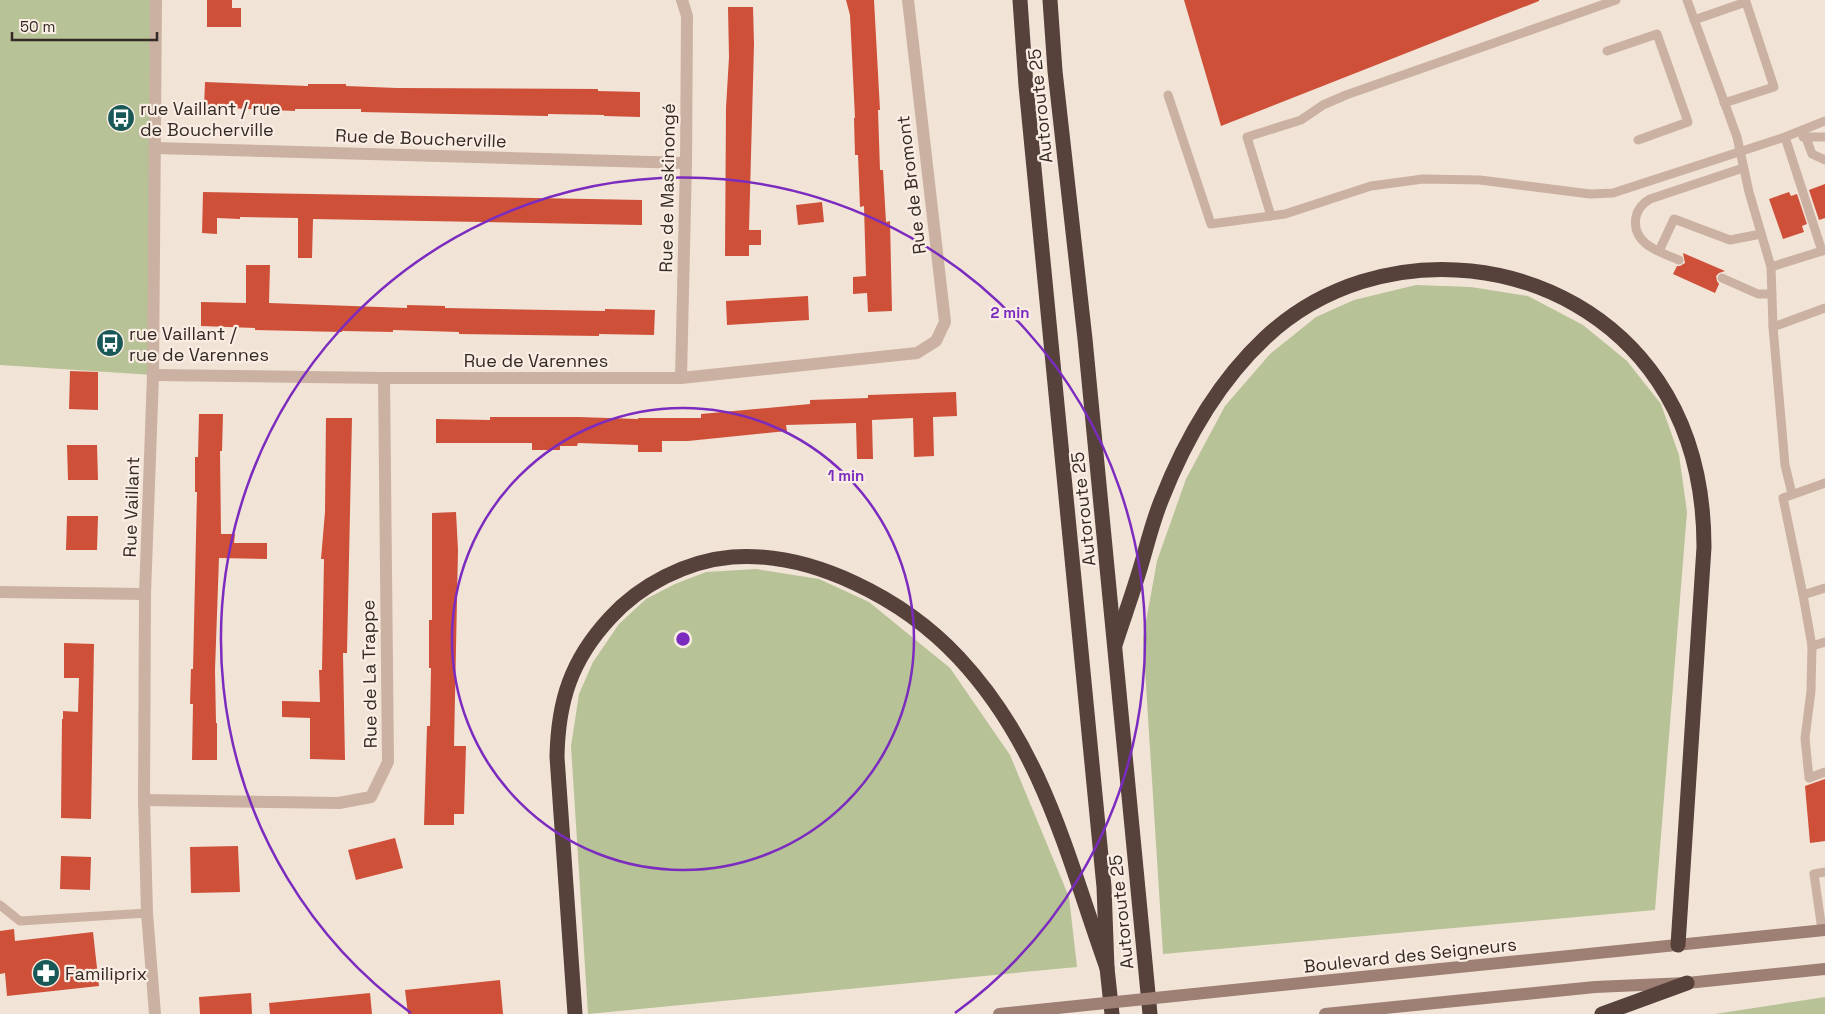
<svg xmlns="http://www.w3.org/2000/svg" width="1825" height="1014" viewBox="0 0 1825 1014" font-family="'Space Grotesk',sans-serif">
  <rect width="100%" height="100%" fill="#f2e3d7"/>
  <g fill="#b7c296">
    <polygon points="0,0 156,0 153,375 0,365"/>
    <polygon points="1416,285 1471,287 1528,296 1583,325 1627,361 1661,404 1679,455 1687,512 1655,910 1163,954 1143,638 1157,561 1186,479 1225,406 1270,354 1316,317 1354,300"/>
    <polygon points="756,569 819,579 869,602 950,668 1010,755 1069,897 1077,967 588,1014 571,746 579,694 593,662 619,624 646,599 675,584 706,572"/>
    <polygon points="1825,997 1825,1014 1715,1014"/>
  </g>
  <g fill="#ce5039">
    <polygon points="207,0 232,0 232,8 241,8 241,27 207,27"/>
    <polygon points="846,0 874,0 880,110 878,110 880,170 883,170 886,222 890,221 892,311 868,312 867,293 853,294 853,277 866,276 864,206 860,207 858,155 855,155 854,118 855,118 850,15"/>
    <polygon points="1184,0 1539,0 1539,1 1221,126"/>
    <polygon points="728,7 753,7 754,44 749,230 761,230 761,245 749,245 749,256 725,256 726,108 729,57"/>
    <polygon points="205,82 308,86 308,84 346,84 346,86 397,88 598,89 598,91 640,92 640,117 604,116 604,115 548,114 548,116 361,112 361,109 295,109 295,111 204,107"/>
    <polygon points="1825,184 1825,218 1819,220 1809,190"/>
    <polygon points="203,192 642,200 642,225 313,219 312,258 298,258 298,218 240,217 240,219 217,218 217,234 202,233"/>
    <polygon points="1789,192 1791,196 1797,194 1807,224 1802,226 1804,232 1783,239 1769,199"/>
    <polygon points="822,202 824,222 798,225 796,205"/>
    <polygon points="1683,253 1725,271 1719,273 1716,276 1717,281 1719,284 1715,293 1673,274 1677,266 1680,266 1685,263"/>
    <polygon points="246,265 270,265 269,303 407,308 407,305 445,306 445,308 605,311 605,309 655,310 654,335 599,334 599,336 459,334 459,332 393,330 393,332 342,331 342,332 255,330 255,328 201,326 201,302 246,303"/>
    <polygon points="808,296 809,320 727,325 726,301"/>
    <polygon points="70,371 98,372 98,410 69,409"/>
    <polygon points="956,392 957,416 933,417 934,456 914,457 913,418 872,420 873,459 857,459 856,423 786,425 787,431 688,441 662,441 662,452 638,452 638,445 578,443 577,446 560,446 560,450 532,450 532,443 436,443 436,419 490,420 490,417 578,417 638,419 638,418 701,418 701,414 810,404 810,400 868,398 868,395"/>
    <polygon points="199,414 223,414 222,451 220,451 221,534 235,534 234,543 267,543 267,559 219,558 215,670 216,723 217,723 217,760 192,760 193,704 190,704 191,669 193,669 197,492 195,492 195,457 198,457"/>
    <polygon points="326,418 352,418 347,653 343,653 345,760 310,759 310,718 282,717 282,701 320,702 319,670 322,670 324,559 321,559 325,512"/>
    <polygon points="67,445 97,445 98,480 68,480"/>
    <polygon points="456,512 458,550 454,746 466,746 464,814 454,814 454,825 424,825 427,726 430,726 431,668 429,668 429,620 432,620 432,513"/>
    <polygon points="67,516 98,516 97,550 66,550"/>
    <polygon points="64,643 94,644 91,819 61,818 62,719 63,719 63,711 78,712 79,678 64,678"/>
    <polygon points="1825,779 1825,841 1810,843 1805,786"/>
    <polygon points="395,838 403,868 356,880 348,850"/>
    <polygon points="238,846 240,892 191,893 190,847"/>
    <polygon points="61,856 91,857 90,890 60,889"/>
    <polygon points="14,929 15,941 93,932 99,986 7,996 5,973 0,974 0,931"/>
    <polygon points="500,980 503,1014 408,1014 405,990"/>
    <polygon points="251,993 252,1014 200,1014 199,997"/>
    <polygon points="370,993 372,1014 270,1014 269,1003"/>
  </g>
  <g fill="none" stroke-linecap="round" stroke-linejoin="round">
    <g stroke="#cbb1a2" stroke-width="9">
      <polyline points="1687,0 1737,137 1749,192 1771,267 1825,250"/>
      <polyline points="1694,20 1746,2 1774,87 1724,103"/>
      <polyline points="1607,51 1657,34 1688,122 1638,140"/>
      <polyline points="1168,95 1211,224 1285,214 1371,186 1423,179 1480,180 1590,194 1613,193 1785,137 1825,121"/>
      <polyline points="1803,130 1812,154 1825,160"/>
      <polyline points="1785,137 1822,251"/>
      <polyline points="1803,137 1825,137"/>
      <polyline points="1271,216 1247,137 1301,120 1323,105 1346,95 1616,0"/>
      <polyline points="1659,251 1674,219 1730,240 1761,234"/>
      <path d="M1679 260C1660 252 1631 244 1636 217 1638 208 1643 203 1650 199L1743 168"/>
      <polyline points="1771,267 1773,327"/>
      <polyline points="1722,278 1758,294 1772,294"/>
      <polyline points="1792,494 1785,465 1773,327 1825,308"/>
      <polyline points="1803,595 1783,498 1825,483"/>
      <polyline points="1825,642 1812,646 1811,691 1805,738 1809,778 1825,772"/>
      <polyline points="1812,646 1803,595 1825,588"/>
      <polyline points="0,905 20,921 147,913"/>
      <polyline points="1822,930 1814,874 1825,872"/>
    </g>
    <g stroke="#cbb1a2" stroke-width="12">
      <polyline points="155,148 686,163"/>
      <polyline points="153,375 384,378 681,378 917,353 936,341 945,322 908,0"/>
      <polyline points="681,378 686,163 687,16 682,0"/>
      <polyline points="0,592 145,594"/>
      <polyline points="144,800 339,803 371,797 388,762 384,378"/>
    </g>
    <polyline stroke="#cbb1a2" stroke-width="12" points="155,1014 147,913 144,800 145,594 153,375 156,0"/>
    <g stroke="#9e7f74" stroke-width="12">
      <polyline points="1194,994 1825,930"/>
      <polyline points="999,1014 1057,1008"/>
      <polyline points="1325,1014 1595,987 1687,983 1825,969"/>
    </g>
    <g stroke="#57413b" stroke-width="15">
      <polyline points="1020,0 1026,86 1104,887 1107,968 1112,1014"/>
      <polyline points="1050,0 1055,71 1085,339 1150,1014"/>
      <path d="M1115 645C1124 617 1134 590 1142 562 1148 541 1153 521 1161 501 1184 442 1218 382 1265 338 1378 232 1570 251 1658 381 1691 430 1704 488 1704 547L1678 945"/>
      <path d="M575 1014 557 757C558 701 571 660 610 618 640 585 686 561 732 557 813 551 905 600 959 658 1043 748 1067 856 1107 968"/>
      <polyline points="1602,1014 1687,983"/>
    </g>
    <polyline stroke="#9e7f74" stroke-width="12" points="1057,1008 1194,994"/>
  </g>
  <g fill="none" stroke="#7b2cbf" stroke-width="2.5">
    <circle cx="683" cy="639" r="231"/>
    <path d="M411 1013A462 462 0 1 1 955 1013"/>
  </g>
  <defs>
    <g id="bus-disc" transform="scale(1.4375)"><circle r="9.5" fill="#185957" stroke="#faede3"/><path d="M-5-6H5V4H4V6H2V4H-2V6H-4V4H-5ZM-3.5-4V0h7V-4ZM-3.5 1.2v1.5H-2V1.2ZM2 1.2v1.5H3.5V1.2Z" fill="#fff"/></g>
    <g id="pharmacy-disc" transform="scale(1.4375)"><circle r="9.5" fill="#185957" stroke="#faede3"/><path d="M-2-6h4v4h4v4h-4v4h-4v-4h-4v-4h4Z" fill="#fff"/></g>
  </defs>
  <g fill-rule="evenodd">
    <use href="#bus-disc" x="121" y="118"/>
    <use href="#bus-disc" x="110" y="343"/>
    <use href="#pharmacy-disc" x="46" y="973"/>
  </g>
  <g text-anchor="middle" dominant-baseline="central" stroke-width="4.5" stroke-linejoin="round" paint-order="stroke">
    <g font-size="18" fill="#352925" stroke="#faede3">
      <text transform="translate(1040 106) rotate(-96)">Autoroute 25</text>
      <text transform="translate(421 138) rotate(2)">Rue de Boucherville</text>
      <text transform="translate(911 185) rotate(-97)">Rue de Bromont</text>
      <text transform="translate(667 188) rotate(-89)">Rue de Maskinongé</text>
      <text x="536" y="360">Rue de Varennes</text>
      <text transform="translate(131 507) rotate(-88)">Rue Vaillant</text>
      <text transform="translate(1083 509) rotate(-96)">Autoroute 25</text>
      <text transform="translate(369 674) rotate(-91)">Rue de La Trappe</text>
      <text transform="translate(1121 912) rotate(-96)">Autoroute 25</text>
      <text transform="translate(1410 955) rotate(-6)">Boulevard des Seigneurs</text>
    </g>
    <g font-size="18" fill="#352925" stroke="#faede3" text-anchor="start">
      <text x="140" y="108">rue Vaillant / rue<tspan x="140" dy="21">de Boucherville</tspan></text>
      <text x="129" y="333">rue Vaillant /<tspan x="129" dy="21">rue de Varennes</tspan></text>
      <text x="65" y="973">Familiprix</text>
    </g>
  </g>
  <circle cx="683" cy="639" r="8" fill="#7b2cbf" stroke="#faede3" stroke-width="2.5"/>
  <g font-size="15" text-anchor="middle" font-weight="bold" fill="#7b2cbf" stroke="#faede3" stroke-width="4.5" stroke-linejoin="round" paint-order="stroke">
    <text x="1010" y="318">2 min</text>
    <text x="846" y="481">1 min</text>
  </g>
  <path d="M12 32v8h145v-8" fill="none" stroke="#352925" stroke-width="2.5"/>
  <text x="20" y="32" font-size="15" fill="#352925" stroke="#faede3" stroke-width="4" paint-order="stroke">50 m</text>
</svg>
